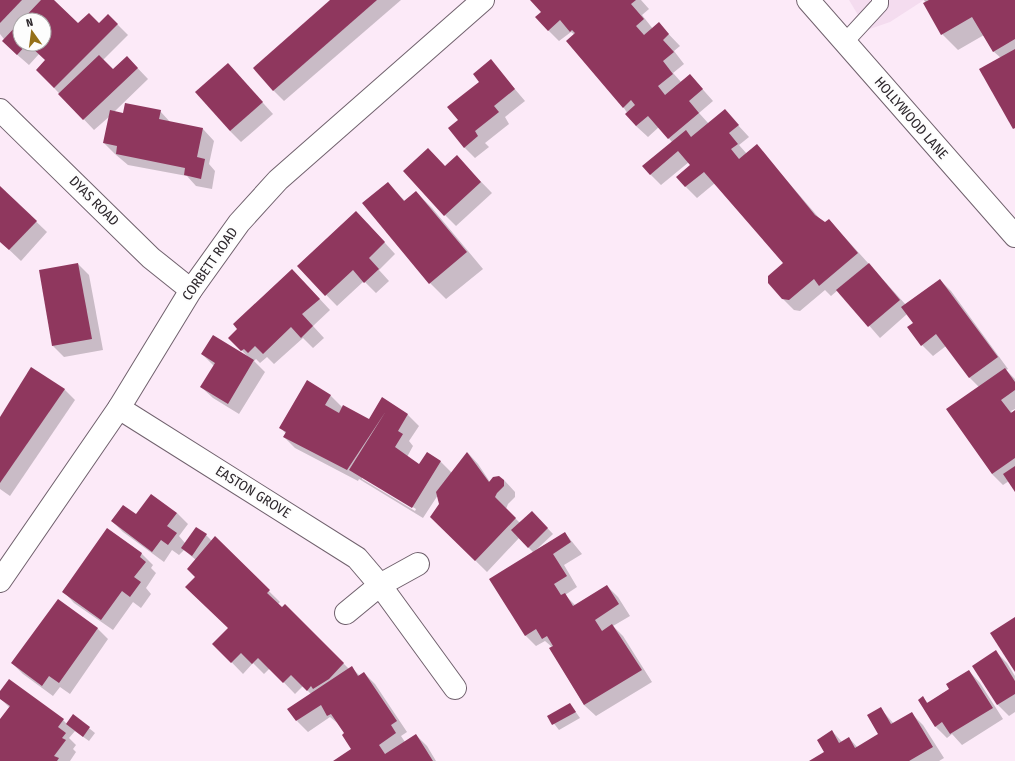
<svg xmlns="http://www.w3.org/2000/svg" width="1015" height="761" viewBox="0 0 1015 761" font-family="'Fira Sans Condensed',sans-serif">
  <rect width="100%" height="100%" fill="#fceaf8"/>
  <polygon fill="#f4dcef" points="849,0 924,0 890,22 867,30"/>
  <g fill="#0003" fill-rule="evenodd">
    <path d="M0 0H53L78 24H99L108 15 128 35 103 60 113 70 127 57 148 79 114 112 124 114 160 111 171 123 203 129 214 141 209 164 215 171 212 189 196 186 187 176 128 165 115 154 104 143 110 116 94 130 37 70 46 60 39 54 29 65 14 52 0 34ZM20 20H44V44H20Z"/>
    <polygon points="332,0 401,0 284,101 273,90"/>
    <polygon points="532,0 641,0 649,9 642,15 653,29 659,24 680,46 674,51 684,64 673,73 681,82 690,75 713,101 699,113 709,124 725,111 749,137 739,145 747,154 757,146 820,219 825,223 829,220 840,232 906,305 940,280 951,291 1008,369 1006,370 1015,379 1015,409 1011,411 1013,413 1015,411 1015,490 1009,481 1003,485 992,474 979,387 969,377 946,346 933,356 922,345 914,323 907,314 880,338 838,290 831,296 825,290 800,311 794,310 783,299 784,263 715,183 697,198 686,187 678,177 692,165 689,162 661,185 650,174 672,142 659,127 648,137 636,126 575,35 571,32 559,41 548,30 542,12"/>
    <polygon points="924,0 1015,0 1015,130 1001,58 993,51 984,35 958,50 942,34"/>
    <polygon points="491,61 525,101 505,117 509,124 485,143 489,147 475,158 464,147 459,121"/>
    <polygon points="228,64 273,114 241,142 230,131"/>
    <polygon points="457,157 492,193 456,226 445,215 446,167"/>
    <polygon points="388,184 405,201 416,192 432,208 483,269 446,299 430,283 364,204"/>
    <polygon points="0,187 47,232 21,261 0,241"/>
    <polygon points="367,223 395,254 379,270 389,281 376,293 364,281 337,306 298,266"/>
    <polygon points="78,264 89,275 103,350 64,357 53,346"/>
    <polygon points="303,281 330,310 313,326 324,338 313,348 303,338 274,364 267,357 260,363 256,359 254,361 265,372 239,414 213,398 201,387 214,366 202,354 247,356 230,338"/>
    <path d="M307 382 331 396 343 408 369 421 382 398 408 415 419 426 409 441 413 446 407 457 420 465 440 461 452 473 468 453 478 464 490 482 504 480 515 492V497L508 504 506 509 520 523 532 512 553 534 536 550 565 533 582 554 564 565 577 587 565 595 576 606 607 586 618 597 630 616 613 626 623 636 652 682 596 716 584 705 550 648 552 647 545 641 536 646 525 635 534 553 519 538 487 572 431 517 441 504 438 495 423 518 359 479 358 481 295 448 284 437 286 434 280 427ZM362 476 416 509 415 511 362 479Z"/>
    <polygon points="64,389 75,400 10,496 0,489 0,418"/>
    <polygon points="177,513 188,524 179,536 185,543 206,535 212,541 215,538 280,602 278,604 282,609 285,605 349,669 351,667 360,676 364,673 375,684 407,732 401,736 405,742 416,735 427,746 436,761 335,761 353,749 346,733 341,726 330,717 308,732 297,721 311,694 303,686 295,694 270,668 264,674 253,663 243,674 214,644 229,628 196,577 196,560 184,550 179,555 172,550 164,562 123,532 112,521 137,516"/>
    <polygon points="108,530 142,554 153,565 151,568 156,573 146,588 151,594 141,608 133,602 113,630 74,603 63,591"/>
    <polygon points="97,628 108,639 70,694 60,687 53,696 23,674 12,663"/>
    <polygon points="996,652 1007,663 1015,676 1015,712 1009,716 998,705 973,666"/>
    <polygon points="969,671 980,683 1003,719 962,745 952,734 947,738 936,727 919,700 923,698 928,703 950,689"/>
    <polygon points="0,693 63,720 67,724 73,715 95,733 89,741 75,731 69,738 76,745 73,749 76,752 70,761 0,761 0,720 10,708 0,698"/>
    <polygon points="570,704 580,718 559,730 548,716"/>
    <polygon points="880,708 894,724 912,714 923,725 944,758 939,761 811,761 825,753 832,731 842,742 849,738 858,748 880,735"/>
  </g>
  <g fill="#8f375e">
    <polygon points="0,0 22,0 0,23"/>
    <polygon points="41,0 54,0 78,23 89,13 99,23 108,14 118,24 54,88 36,70 45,60 28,44 44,44 44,20 22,20"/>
    <polygon points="330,0 377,0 273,91 253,68"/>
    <polygon points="530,0 636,0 631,4 644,19 636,26 644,35 659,22 669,34 663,40 674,52 663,61 673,74 658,86 665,95 690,74 703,89 689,101 699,113 668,139 648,116 636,126 625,114 635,105 631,100 623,108 566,41 575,33 572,30 570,32 560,20 548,31 535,17 541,12"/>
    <polygon points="929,0 1015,0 1015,39 993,52 972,17 941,35 923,3"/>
    <polygon points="20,22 20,44 27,44 17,55 2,41"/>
    <polygon points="1015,49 1015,128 1013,129 979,69"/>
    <polygon points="99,55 113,69 127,56 138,68 83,120 58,94"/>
    <polygon points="491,59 515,89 494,106 499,112 475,131 478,136 464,148 448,128 458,120 447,107 479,82 473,74"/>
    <polygon points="228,63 263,102 230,131 195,92"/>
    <polygon points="125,103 161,110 159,119 203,128 197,157 205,159 201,179 184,175 185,168 116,154 117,146 103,143 110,110 123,113"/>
    <polygon points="725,109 739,125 729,133 738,144 731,149 739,159 757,144 815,215 825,222 829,219 858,253 819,286 814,279 789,300 782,299 768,283 768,276 783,263 704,172 685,187 676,177 690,165 678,151 650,175 642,166 686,130 691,137"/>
    <polygon points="428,148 445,166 457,155 481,182 444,216 403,171"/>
    <polygon points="388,182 404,201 416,191 467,252 429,284 362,203"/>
    <polygon points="0,186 37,221 9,250 0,242"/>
    <polygon points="356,211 385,242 369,258 379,269 364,283 353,270 325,296 297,266"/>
    <polygon points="78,263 92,339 52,346 39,270"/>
    <polygon points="869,263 900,300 868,327 836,290"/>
    <polygon points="292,269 320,299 302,314 313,326 301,338 291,327 263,354 255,346 248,353 244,349 241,351 228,338 237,329 233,324"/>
    <polygon points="940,279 998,357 969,378 936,334 921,346 907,327 913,323 901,307"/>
    <polygon points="213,335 254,360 228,404 200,387 215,363 201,354"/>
    <polygon points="31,367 65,389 0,483 0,417"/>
    <polygon points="1005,368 1015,382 1015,390 1001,400 1011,413 1015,410 1015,458 992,474 946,409"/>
    <polygon points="307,380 331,395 325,405 339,413 343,405 369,419 382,397 408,414 398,431 403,434 395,447 419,464 427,452 441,461 412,508 349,470 386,411 347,470 283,437 286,432 279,428"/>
    <polygon points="467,452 489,482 493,477 499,476 504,480 504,486 497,493 495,497 516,518 475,561 430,517 439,504 436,492"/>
    <polygon points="1015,466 1015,492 1003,474"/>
    <polygon points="151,494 177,513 167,526 177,533 168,545 161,540 152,552 111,521 123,505 136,514"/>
    <polygon points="532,511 548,528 528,548 511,530"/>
    <polygon points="196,527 207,534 192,556 181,548"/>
    <polygon points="107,528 142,553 140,557 146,562 134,577 141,582 130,597 122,591 101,620 62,592"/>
    <polygon points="565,532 571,542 553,554 567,576 554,584 561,595 565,593 573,606 607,585 619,604 595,620 602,631 612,624 642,670 584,705 549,648 553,646 547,636 542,639 536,629 525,636 489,579"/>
    <polygon points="215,536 270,590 267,593 282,607 285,604 344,663 329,679 313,689 311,686 307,691 291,675 283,683 258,658 252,664 241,653 231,663 212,644 228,628 185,587 195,577 187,569"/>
    <polygon points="58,599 98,628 59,683 49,676 42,686 11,663"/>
    <polygon points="1015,617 1015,672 990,633"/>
    <polygon points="996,650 1015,681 1015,694 997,705 972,666"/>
    <polygon points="352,666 358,676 364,672 397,721 391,725 396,733 379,745 385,754 416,734 433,761 333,761 351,749 342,735 344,733 331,714 327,716 321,705 296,721 287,709"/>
    <polygon points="969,670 993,708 950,734 942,722 935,727 918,700 923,696 927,703 949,689 946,684"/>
    <polygon points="9,679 64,719 58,727 66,733 62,738 66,740 54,756 59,758 57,761 0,761 0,719 10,706 0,699 0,691"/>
    <polygon points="570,703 576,712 552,725 547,716"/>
    <polygon points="881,707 891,724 912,712 933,747 909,761 809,761 824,752 817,740 832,730 839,743 849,737 855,748 878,734 867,715"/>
    <polygon points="73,714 90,727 83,737 66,724"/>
  </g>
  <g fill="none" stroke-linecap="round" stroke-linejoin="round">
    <g stroke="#70616d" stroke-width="18">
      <polyline id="service" points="845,42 880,4 880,0"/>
    </g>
    <g stroke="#70616d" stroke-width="24">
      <g id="minor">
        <polyline points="0,110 151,258 191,290"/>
        <polyline points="119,408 357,558 380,585 455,688"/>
        <polyline points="0,581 119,408 191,290 239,223 278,180 483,0"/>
        <polyline points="346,613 380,585 418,564"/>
      </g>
    </g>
    <g stroke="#70616d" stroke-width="24">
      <polyline id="tertiary" points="808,0 1015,236"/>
    </g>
    <use href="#service" stroke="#fff" stroke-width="16"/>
    <use href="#minor" stroke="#fff" stroke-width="22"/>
    <use href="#tertiary" stroke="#fff" stroke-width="22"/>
  </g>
  <g text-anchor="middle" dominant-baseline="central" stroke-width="4" stroke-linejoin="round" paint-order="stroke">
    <g font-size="14" fill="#2d272c" stroke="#fdfdfd">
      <text transform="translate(911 118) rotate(49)">HOLLYWOOD LANE</text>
      <text transform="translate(94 201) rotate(45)">DYAS ROAD</text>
      <text transform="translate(210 264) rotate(-55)">CORBETT ROAD</text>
      <text transform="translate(253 492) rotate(32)">EASTON GROVE</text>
    </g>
  </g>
  <g transform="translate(32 32) rotate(346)"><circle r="19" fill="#fdfdfd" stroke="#aaa7a9"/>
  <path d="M0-3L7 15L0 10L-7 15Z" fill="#957019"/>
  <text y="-6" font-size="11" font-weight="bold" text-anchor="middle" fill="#2d272c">N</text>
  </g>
</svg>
